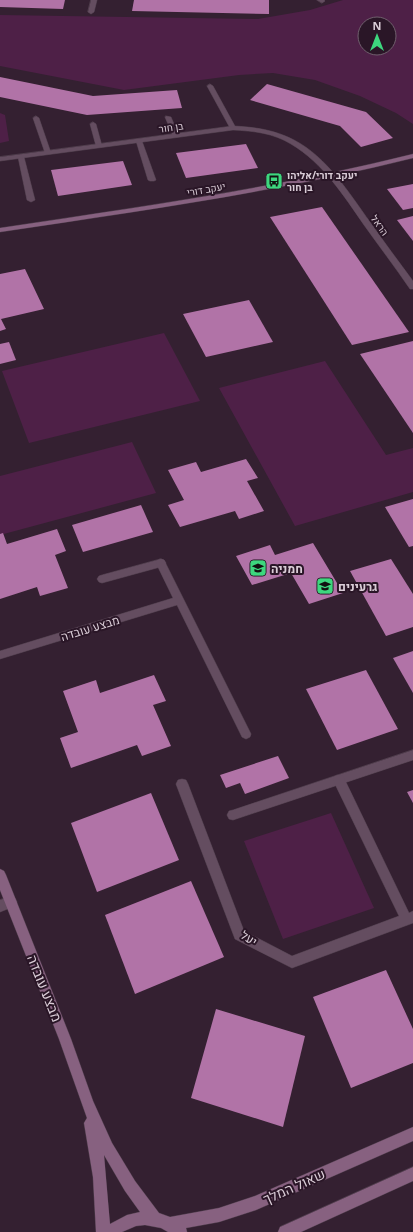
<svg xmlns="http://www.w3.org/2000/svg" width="413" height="1232" viewBox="0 0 413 1232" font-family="'Noto Sans',Heebo,sans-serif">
  <rect width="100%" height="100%" fill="#342031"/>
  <g fill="#4e2047" fill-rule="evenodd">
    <path d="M343 0H413V124L396 113 360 96 315 80 273 73 239 75 124 90 0 66V15L258 19 310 10ZM365 24H389V48H365Z"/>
    <polygon points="0,113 5,115 9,141 0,143"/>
    <polygon points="164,333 200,401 29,443 2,371"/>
    <polygon points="325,361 386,455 413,448 413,492 295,526 219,388"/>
    <polygon points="132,442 156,493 0,535 0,476"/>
    <polygon points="331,813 374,908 283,939 244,841"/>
  </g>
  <g fill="#b173a7">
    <polygon points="0,0 65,0 63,9 0,7"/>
    <polygon points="134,0 269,0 269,14 132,11"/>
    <polygon points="0,77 93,96 177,90 182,108 87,115 0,97"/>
    <polygon points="267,84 366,112 393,138 361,147 340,126 250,100"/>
    <polygon points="246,144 258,168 186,178 176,153"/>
    <polygon points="123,161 132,185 58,196 51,170"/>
    <polygon points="413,184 413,208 403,210 387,189"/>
    <polygon points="322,207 409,332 352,345 270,217"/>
    <polygon points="413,216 413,241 397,220"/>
    <polygon points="25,269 44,309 1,319 6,329 0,331 0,274"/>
    <polygon points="249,300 273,342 206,357 183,314"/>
    <polygon points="413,341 413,433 360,354"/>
    <polygon points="9,342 16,360 0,364 0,344"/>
    <polygon points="246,459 258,478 247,481 264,511 239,519 235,511 180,527 168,505 184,500 168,470 196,462 201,472"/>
    <polygon points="413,499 413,546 409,547 385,507"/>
    <polygon points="141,505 153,532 83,552 72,525"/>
    <polygon points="57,529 66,551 55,555 68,588 40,596 37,587 0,599 0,534 3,533 7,544"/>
    <polygon points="313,543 343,593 309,604 291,573 252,585 236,556 270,545 275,555"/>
    <polygon points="391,559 413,594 413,627 386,636 350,571"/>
    <polygon points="413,651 413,693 393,658"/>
    <polygon points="366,670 398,729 337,750 306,689"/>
    <polygon points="154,675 166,701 153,705 171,746 142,756 137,745 71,768 60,738 78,732 63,691 96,680 100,693"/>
    <polygon points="278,756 289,778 245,794 240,783 226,788 220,775"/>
    <polygon points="413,790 413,803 407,792"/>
    <polygon points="151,793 179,860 97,892 71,823"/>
    <polygon points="191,881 224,957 135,994 105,915"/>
    <polygon points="386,970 413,1029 413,1063 351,1088 313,997"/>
    <polygon points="216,1009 305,1036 283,1127 191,1098"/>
  </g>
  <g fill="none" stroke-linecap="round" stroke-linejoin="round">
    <g stroke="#4d3c4a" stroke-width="1">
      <g id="lane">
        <polygon points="91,0 97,0 94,12 91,14 88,12"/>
        <polygon points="317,0 324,0 325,1 322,3"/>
        <polygon points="210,84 213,86 236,128 235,129 230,128 207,86"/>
        <polygon points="36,116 39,118 51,153 50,154 45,153 33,118"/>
        <polygon points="166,116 171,117 179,136 178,137 173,136 165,117"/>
        <polygon points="93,122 96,124 102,146 101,147 96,146 90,124"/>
        <polygon points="139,139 142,141 156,180 154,181 150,181 148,180 136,141"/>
        <polygon points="21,155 24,157 35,200 31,202 27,200 18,157"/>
        <polygon points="161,559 164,560 166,563 164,566 102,583 99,582 97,579 99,576 102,575"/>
        <polygon points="413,750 413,760 233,820 229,819 227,815 229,811 233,810"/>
        <polygon points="11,896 15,898 17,902 15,906 0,912 0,900"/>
      </g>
    </g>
    <g stroke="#4d3c4a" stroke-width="1">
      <g id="street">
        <path d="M233 126C255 127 275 130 294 140 327 157 349 193 370 222 384 242 399 262 413 281V289H410C395 267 379 246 364 225 344 196 323 163 291 144 273 133 254 131 233 130L0 161V157Z"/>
        <polygon points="161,559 164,560 251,734 250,737 246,739 242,737 177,605 0,659 0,651 173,598 156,563 158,560"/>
        <polygon points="339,775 343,776 409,913 413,911 413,923 292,968 235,939 176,784 178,780 182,779 186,780 188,784 244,931 292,956 399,916 333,780 335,776"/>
      </g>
    </g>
    <g stroke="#4d3c4a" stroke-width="1">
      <g id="secondary">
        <path d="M413 154V158C277 192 139 211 0 232V228C139 207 277 188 413 154Z"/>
        <path d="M0 869 4 871 6 875 71 1039 93 1101 112 1143 135 1181 159 1213 170 1217 219 1208 255 1196 413 1127V1141L256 1210 219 1222 186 1228 187 1232H168L161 1228 145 1225 136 1226 122 1232H96L93 1177 84 1123 87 1118 59 1039 0 890ZM104 1155 125 1191 140 1212 127 1215 110 1224Z"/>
        <polygon points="413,1167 413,1181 301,1232 278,1232 280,1227"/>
      </g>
    </g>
    <use href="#lane" fill="#644d60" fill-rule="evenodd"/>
    <use href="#street" fill="#644d60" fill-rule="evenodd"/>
    <use href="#secondary" fill="#876180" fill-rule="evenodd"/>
  </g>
  <defs>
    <g id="bus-square" transform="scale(0.9)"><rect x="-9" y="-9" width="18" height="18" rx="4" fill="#3dd77e" stroke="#2a1627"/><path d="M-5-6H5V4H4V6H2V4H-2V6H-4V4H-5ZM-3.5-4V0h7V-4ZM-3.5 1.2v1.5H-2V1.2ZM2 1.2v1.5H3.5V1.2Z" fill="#111"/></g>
    <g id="school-square" transform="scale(0.9)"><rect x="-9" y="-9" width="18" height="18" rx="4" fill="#3dd77e" stroke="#2a1627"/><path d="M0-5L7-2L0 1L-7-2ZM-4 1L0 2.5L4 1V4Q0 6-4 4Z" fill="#111"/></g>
  </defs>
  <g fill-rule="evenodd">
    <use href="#bus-square" x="274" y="181"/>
    <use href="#school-square" x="258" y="568"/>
    <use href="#school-square" x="325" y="586"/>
  </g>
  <g text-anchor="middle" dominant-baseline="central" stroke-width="4" stroke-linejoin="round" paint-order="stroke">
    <g font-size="10" fill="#dacdd7" stroke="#2a1627">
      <text transform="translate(171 127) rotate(-8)">בן חור</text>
      <text transform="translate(206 189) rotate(-10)">יעקב דורי</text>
      <text transform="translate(380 225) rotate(54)">הראל</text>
    </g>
    <g font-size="10" font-weight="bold" fill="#dacdd7" stroke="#2a1627" text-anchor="start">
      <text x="287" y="175">יעקב דורי/אליהו<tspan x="287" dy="12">בן חור</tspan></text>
    </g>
    <g font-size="12" font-weight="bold" fill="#dacdd7" stroke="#2a1627" text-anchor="start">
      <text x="271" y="568">חמניה</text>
      <text x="338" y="586">גרעינים</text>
    </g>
    <g font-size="12" fill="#dacdd7" stroke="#2a1627">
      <text transform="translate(90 628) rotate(-17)">מבצע עובדה</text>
      <text transform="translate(249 938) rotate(33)">יעל</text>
    </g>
    <g font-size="14" fill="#dacdd7" stroke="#2a1627">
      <text transform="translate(45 988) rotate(68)">מבצע עובדה</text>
      <text transform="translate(294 1186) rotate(-24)">שאול המלך</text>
    </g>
  </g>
  <g transform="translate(377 36)"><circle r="19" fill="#2a1627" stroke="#705f6d"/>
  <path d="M0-3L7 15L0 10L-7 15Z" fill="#3dd77e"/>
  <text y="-6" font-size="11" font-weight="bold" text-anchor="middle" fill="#dacdd7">N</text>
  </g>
</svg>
